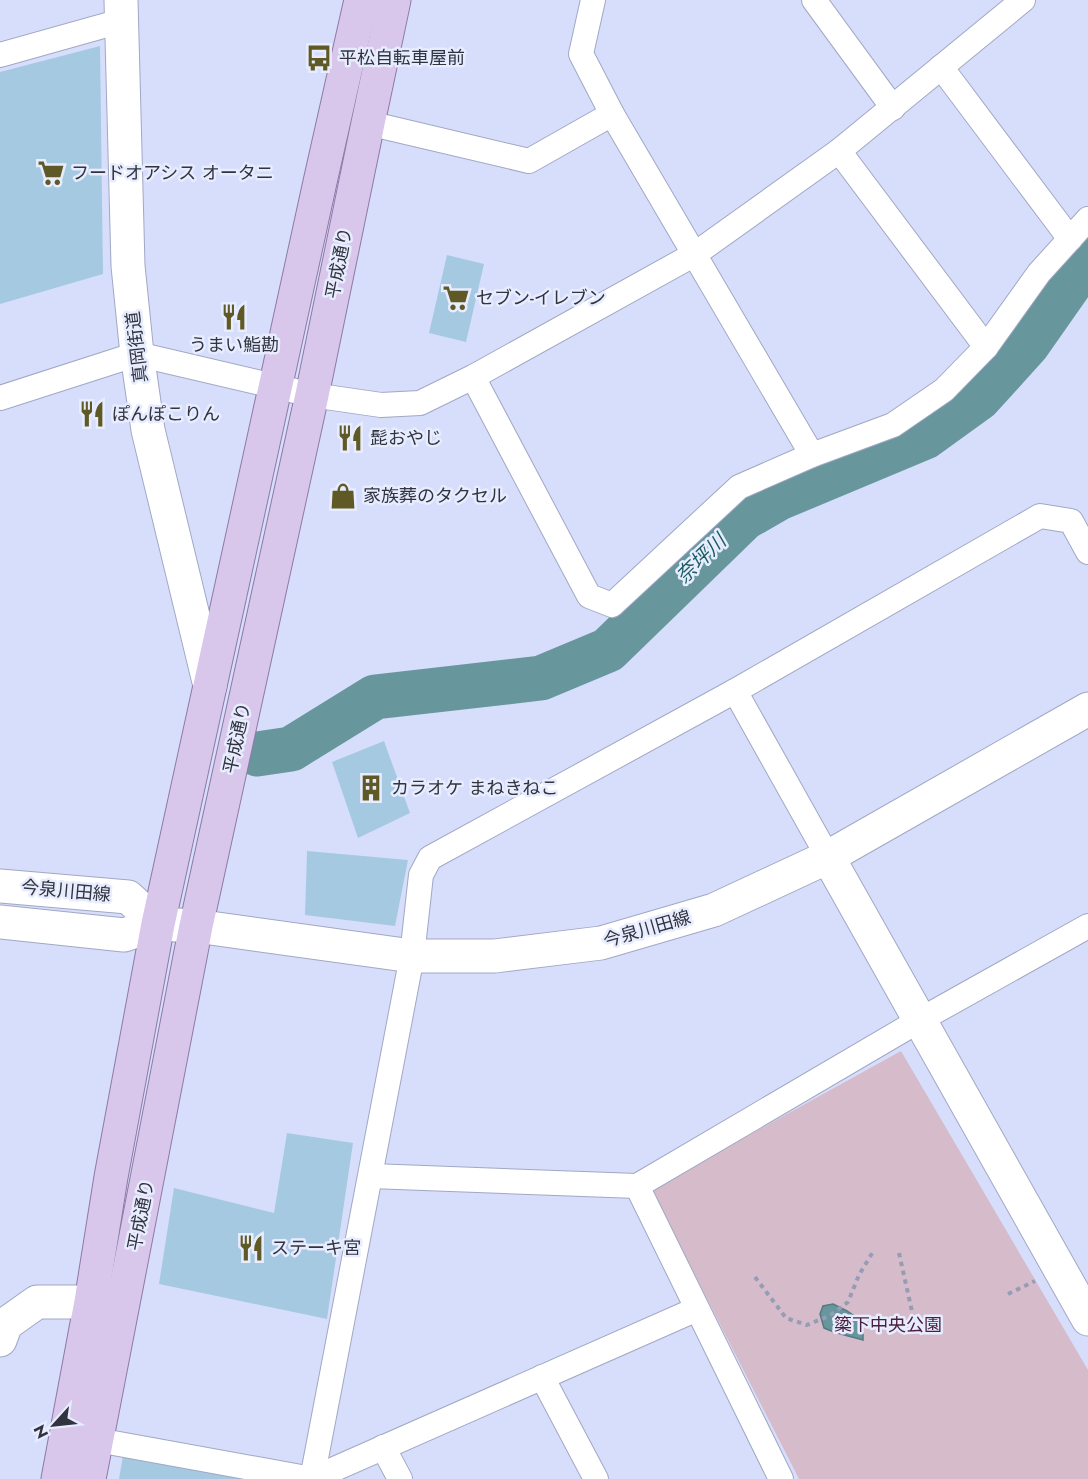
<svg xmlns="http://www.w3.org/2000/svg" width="1088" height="1479" viewBox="0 0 1088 1479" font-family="Jost,'Noto Sans JP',sans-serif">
  <rect width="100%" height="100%" fill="#d6defc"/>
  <polygon fill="#d6bccb" points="901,1051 1088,1370 1088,1479 799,1479 651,1189"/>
  <path fill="#67979c" stroke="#577980" stroke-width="1.5" d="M833 1304 847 1311 863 1322V1340C850 1336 837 1334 824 1328L820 1314 823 1306Z"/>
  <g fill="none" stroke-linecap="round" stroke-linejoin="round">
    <polyline stroke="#67979c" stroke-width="45" points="257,754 291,749 375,697 541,678 608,650 744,518 779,498 925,437 979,398 1027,345 1088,258"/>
  </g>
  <g fill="#a6c9e2">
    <polygon points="100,46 103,274 0,304 0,72"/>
    <polygon points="447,255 484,264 466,342 429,333"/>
    <polygon points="384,741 410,813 358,838 332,762"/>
    <polygon points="307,851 408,860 395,926 305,915"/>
    <polygon points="287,1133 353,1143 327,1319 159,1284 174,1188 274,1213"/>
    <polygon points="124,1450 296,1479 119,1479"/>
  </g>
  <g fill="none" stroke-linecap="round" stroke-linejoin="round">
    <g stroke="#a1a8c4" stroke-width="26">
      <g id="street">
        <polyline points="593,0 581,54 612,114 812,455"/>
        <polyline points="814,0 893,108"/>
        <polyline points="0,55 121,21"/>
        <polyline points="941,67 1070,239"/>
        <polyline points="368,123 529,161 612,114"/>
        <polyline points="839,151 986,347"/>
        <polyline points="473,377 589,596 612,605 739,487 812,455 893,425 944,390 986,347 1039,273 1088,219"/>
        <polyline points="0,398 137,354 312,395 381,405 420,403 473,377 695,254 839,151 1023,0"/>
        <polyline points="735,691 828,857"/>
        <polyline points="371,1176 637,1186 920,1020 1088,926"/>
        <polyline points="637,1186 781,1479"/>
        <polyline points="542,1377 596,1479"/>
        <polyline points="97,1440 312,1479 697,1309"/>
        <polyline points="383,1447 400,1479"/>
        <polyline points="312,1479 412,956 421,875 430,858 735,691 1040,516 1071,521 1088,552"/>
      </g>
    </g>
    <g stroke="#a1a8c4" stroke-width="35">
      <g id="secondary">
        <polyline points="121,0 128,266 137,354 148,430 210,686"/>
        <polyline points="828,857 1088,1319"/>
        <polyline points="0,886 128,897 158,924"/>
        <polyline points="0,922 124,935 158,924 196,926 412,956 495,956 601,943 714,910 828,857 1088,709"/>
        <polyline points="0,1340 6,1324 37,1302 91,1302 119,1303"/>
      </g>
    </g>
    <g stroke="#8d7aa6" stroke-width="35">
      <g id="primary">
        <polyline points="58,1479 91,1302 111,1177 158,924 320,182 361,0"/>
        <polyline points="89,1479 196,926 312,395 368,123 394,0"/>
      </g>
    </g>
    <g stroke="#969cb3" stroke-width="4" stroke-dasharray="4.5 4.5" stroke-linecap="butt">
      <polyline points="899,1253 915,1325"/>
      <polyline points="755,1277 786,1318 807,1325 829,1316 848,1302 859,1275 874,1250"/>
      <polyline points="1008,1294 1035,1281"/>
    </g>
    <use href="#street" stroke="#fff" stroke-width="24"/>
    <use href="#secondary" stroke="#fff" stroke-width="33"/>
    <use href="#primary" stroke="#d9c6eb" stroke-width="33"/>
  </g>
  <defs>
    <g id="bus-bare" transform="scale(2.07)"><path d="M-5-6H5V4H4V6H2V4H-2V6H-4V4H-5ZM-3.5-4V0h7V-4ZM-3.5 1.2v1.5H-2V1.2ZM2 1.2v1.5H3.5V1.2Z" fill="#5f5925" stroke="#e7ecfe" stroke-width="2.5" paint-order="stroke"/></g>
    <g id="supermarket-bare" transform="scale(2.07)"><path d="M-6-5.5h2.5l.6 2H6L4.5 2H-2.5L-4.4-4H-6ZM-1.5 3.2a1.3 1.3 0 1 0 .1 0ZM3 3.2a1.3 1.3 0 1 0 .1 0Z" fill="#5f5925" stroke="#e7ecfe" stroke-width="2.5" paint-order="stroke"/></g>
    <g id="restaurant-bare" transform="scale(2.07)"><path d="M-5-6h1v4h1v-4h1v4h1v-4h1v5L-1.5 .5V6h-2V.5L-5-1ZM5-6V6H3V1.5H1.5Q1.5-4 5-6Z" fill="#5f5925" stroke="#e7ecfe" stroke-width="2.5" paint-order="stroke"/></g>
    <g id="shop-bare" transform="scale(2.07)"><path d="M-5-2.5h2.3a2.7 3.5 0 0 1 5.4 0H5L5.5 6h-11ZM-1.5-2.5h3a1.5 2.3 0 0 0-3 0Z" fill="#5f5925" stroke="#e7ecfe" stroke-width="2.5" paint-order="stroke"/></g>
    <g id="building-bare" transform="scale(2.07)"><path d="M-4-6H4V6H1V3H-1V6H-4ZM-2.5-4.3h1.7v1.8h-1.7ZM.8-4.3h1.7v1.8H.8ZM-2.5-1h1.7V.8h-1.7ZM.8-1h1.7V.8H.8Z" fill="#5f5925" stroke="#e7ecfe" stroke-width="2.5" paint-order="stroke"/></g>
  </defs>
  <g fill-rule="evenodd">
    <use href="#bus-bare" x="319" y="58"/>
    <use href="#supermarket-bare" x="51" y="173"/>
    <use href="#supermarket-bare" x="456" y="298"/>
    <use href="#restaurant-bare" x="234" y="317"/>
    <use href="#restaurant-bare" x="92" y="414"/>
    <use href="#restaurant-bare" x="350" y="438"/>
    <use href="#shop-bare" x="343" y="496"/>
    <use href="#building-bare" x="371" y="788"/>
    <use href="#restaurant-bare" x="251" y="1248"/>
  </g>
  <g text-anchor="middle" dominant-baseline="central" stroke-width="5" stroke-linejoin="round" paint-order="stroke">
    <g font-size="18" fill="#31343f" stroke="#e7ecfe" text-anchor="start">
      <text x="339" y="58">平松自転車屋前</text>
      <text x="71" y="173">フードオアシス オータニ</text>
      <text x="476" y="298">セブン-イレブン</text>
      <text x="234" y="345" text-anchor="middle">うまい鮨勘</text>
      <text x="112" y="414">ぽんぽこりん</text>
      <text x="370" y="438">髭おやじ</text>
      <text x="363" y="496">家族葬のタクセル</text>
      <text x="391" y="788">カラオケ まねきねこ</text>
      <text x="271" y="1248">ステーキ宮</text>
    </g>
    <g font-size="18" fill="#31343f" stroke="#e7ecfe">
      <text transform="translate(339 263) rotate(-79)">平成通り</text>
      <text transform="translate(137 347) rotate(-97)">真岡街道</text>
      <text transform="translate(237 738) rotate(-78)">平成通り</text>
      <text transform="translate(66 891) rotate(5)">今泉川田線</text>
      <text transform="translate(647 929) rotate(-16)">今泉川田線</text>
      <text transform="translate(141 1215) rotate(-79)">平成通り</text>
    </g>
    <g font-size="18" fill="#4c1e3d" stroke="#e7ecfe">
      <text x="888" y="1325">簗下中央公園</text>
    </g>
    <g font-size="20" font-style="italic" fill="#1a5d64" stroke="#e7ecfe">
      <text transform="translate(701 559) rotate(-44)">奈坪川</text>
    </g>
  </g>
  <g transform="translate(54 1425) rotate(243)" stroke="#e7ecfe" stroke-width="4.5" paint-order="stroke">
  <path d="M0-4.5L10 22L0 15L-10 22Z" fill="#31343f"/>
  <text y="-9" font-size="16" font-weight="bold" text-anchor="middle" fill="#31343f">N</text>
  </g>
</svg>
